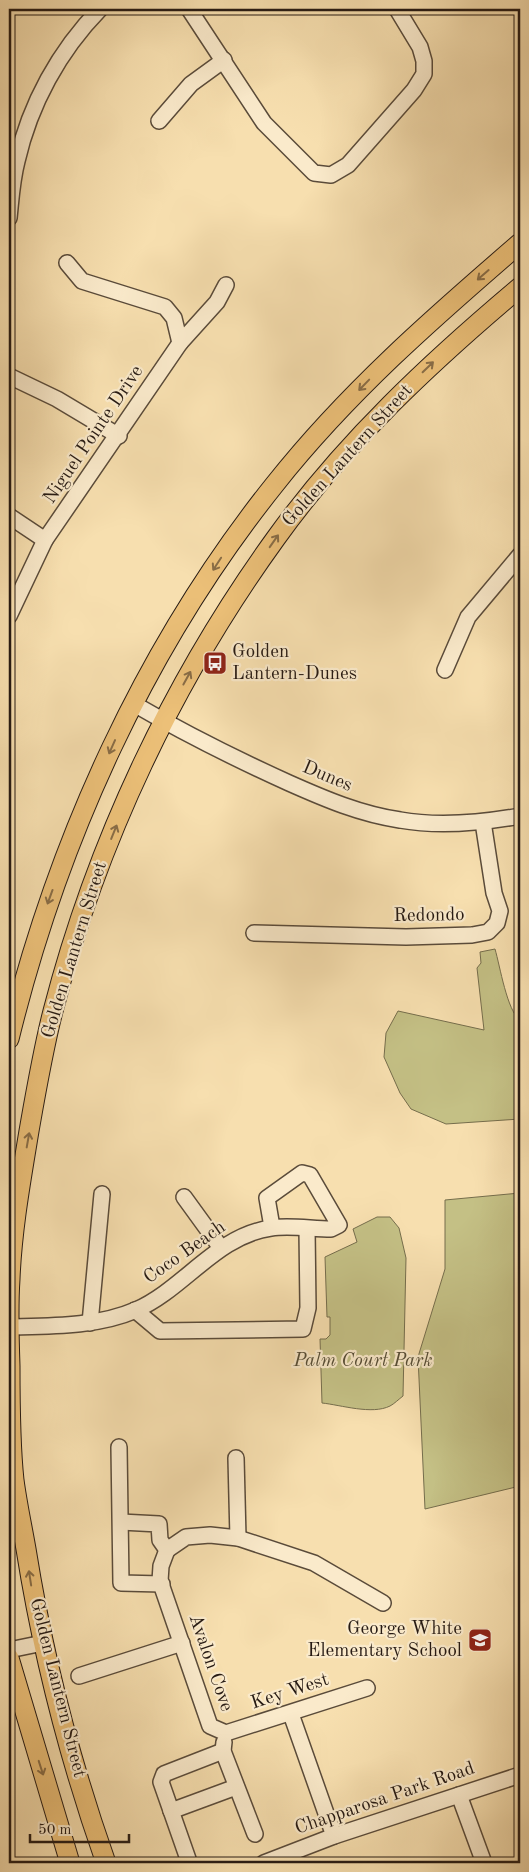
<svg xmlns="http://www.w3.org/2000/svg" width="529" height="1872" viewBox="0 0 529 1872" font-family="'Old Standard TT',serif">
  <rect width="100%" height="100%" fill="#f7dfaf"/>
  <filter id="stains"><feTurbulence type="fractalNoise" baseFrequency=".004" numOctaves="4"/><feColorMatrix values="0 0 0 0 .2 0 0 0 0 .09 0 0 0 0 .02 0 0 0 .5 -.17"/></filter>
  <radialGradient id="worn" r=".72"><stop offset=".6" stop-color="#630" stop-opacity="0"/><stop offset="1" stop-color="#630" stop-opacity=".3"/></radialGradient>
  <g fill="#c4c085" stroke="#756d4c">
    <path d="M495 949C500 966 507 1011 520 1020V1119L446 1124 411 1109 400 1093 384 1057 386 1033 398 1011 484 1030 477 968 481 963 480 952Z"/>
    <polygon points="520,1193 520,1486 425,1509 418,1357 445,1269 445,1200"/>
    <path d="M377 1217H390L399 1228 406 1258 403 1396C399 1399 394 1404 390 1406 372 1415 341 1405 322 1403L320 1339H326L330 1335V1317H327L325 1257 357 1242 353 1229Z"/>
  </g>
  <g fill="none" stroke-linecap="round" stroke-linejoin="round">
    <g stroke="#5a4b3a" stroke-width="18">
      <g id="minor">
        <polyline points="189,9 264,123 314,173 331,175 348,165 414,90 424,74 424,61 420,47 397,9"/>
        <polyline points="159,121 191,84 224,60"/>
        <path d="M9 218C11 199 12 180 17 161 30 104 59 51 100 9"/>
        <polyline points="67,263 82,281 165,307 174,318 180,343"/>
        <polyline points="9,376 57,399 119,436"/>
        <polyline points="9,516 45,540"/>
        <polyline points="9,616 45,540 180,343 217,302 226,285"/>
        <polyline points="445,670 468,617 520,555"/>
        <path d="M134 704C184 733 236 759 289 783 325 799 360 814 400 820 439 827 481 823 520 816"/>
        <polyline points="254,933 406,937 472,935 488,932 497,923 500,911 494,893 483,822"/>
        <polyline points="184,1197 221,1248"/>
        <polyline points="135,1310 160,1331 303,1329 308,1308 307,1229"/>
        <polyline points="90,1323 102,1194"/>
        <path d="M9 1327C50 1326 97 1327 136 1310 184 1289 216 1236 271 1228 290 1225 312 1229 331 1229L339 1225 310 1175 302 1173 267 1198 272 1227"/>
        <polyline points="119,1447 121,1583 162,1584"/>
        <polyline points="236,1458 238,1538"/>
        <polyline points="121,1522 159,1524 160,1540 167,1550"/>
        <polyline points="167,1550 161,1566 160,1581 210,1726 226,1733 367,1688"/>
        <polyline points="167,1550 186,1537 210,1535 238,1538 314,1563 383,1603"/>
        <polyline points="9,1650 43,1643"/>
        <polyline points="79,1676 182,1643"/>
        <polyline points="291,1714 334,1836"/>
        <polyline points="224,1742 223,1751 255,1834"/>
        <polyline points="459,1795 484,1863"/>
        <polyline points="171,1811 236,1787"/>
        <polyline points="188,1859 161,1782 164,1774 223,1751"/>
        <polyline points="264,1863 334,1836 520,1775"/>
      </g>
    </g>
    <g stroke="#261a13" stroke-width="21">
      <g id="major">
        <path d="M9 1039C58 839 146 645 275 484 347 393 433 318 520 243"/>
        <polyline points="9,1658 70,1863"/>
        <path d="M106 1863C70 1761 43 1656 26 1549 22 1526 17 1503 14 1480 10 1443 10 1404 10 1366 9 1337 8 1308 10 1279 12 1229 21 1180 29 1131 36 1091 43 1050 53 1011 97 841 174 679 276 538 345 442 431 362 520 287"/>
      </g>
    </g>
    <use href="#minor" stroke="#faeacb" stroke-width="15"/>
    <use href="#major" stroke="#ecc078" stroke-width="19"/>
  </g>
  <defs><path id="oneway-shaft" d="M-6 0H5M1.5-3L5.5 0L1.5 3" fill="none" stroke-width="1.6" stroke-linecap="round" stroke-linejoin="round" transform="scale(1.25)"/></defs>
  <g stroke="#896d46">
    <use href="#oneway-shaft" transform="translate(483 275) rotate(139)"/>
    <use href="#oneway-shaft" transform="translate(428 367) rotate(-44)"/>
    <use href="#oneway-shaft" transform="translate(364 385) rotate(134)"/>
    <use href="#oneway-shaft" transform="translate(274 541) rotate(-55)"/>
    <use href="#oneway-shaft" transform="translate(217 564) rotate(123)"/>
    <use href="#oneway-shaft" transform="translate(187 678) rotate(-61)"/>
    <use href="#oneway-shaft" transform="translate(112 747) rotate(114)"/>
    <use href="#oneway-shaft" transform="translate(114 832) rotate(-68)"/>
    <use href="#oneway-shaft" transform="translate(50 897) rotate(110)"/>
    <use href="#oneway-shaft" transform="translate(28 1140) rotate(-80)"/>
    <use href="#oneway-shaft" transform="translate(30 1578) rotate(-99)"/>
    <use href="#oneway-shaft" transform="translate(41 1768) rotate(72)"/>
  </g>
  <defs>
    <g id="bus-square" transform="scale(1.25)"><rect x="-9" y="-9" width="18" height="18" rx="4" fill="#8f2418" stroke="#faeacb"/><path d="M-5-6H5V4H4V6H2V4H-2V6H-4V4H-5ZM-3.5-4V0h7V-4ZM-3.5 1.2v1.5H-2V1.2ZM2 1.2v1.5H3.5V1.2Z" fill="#fff"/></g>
    <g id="school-square" transform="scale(1.25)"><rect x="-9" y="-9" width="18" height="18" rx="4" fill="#8f2418" stroke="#faeacb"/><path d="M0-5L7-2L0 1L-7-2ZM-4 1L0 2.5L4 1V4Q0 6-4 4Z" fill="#fff"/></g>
  </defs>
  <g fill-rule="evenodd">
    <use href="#bus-square" x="215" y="663"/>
    <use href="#school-square" x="480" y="1640"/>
  </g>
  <g text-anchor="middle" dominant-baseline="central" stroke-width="4.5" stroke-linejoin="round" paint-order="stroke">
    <g font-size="19" fill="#261a13" stroke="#faeacb">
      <text transform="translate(94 435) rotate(-56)">Niguel Pointe Drive</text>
      <text transform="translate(348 456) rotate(-48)">Golden Lantern Street</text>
      <text transform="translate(327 777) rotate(23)">Dunes</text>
      <text transform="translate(429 916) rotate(-1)">Redondo</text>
      <text transform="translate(75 950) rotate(-73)">Golden Lantern Street</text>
      <text transform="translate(185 1253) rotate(-35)">Coco Beach</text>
      <text transform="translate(210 1663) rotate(71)">Avalon Cove</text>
      <text transform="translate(57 1688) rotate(76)">Golden Lantern Street</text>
      <text transform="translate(290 1692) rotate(-18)">Key West</text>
      <text transform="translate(385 1799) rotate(-19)">Chapparosa Park Road</text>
    </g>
    <g font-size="19" fill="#261a13" stroke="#faeacb" text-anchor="start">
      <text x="232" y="652">Golden<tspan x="232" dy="22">Lantern-Dunes</tspan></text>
      <text x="462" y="1629" text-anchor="end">George White<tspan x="462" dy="22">Elementary School</tspan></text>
    </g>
    <g font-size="19" font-style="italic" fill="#554c35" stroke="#faeacb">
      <text x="363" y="1361">Palm Court Park</text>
    </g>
  </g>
  <rect width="529" height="1872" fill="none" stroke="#f7dfaf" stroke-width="30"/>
  <rect x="10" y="10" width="509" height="1852" fill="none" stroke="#261a13" stroke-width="2.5"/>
  <rect x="15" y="15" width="499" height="1842" fill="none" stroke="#261a13"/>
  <path d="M30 1834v8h99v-8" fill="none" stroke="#261a13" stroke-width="2.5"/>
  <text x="38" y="1834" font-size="15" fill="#261a13" stroke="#faeacb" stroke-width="4" paint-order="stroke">50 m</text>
  <rect width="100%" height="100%" filter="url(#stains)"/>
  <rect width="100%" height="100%" fill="url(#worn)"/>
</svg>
